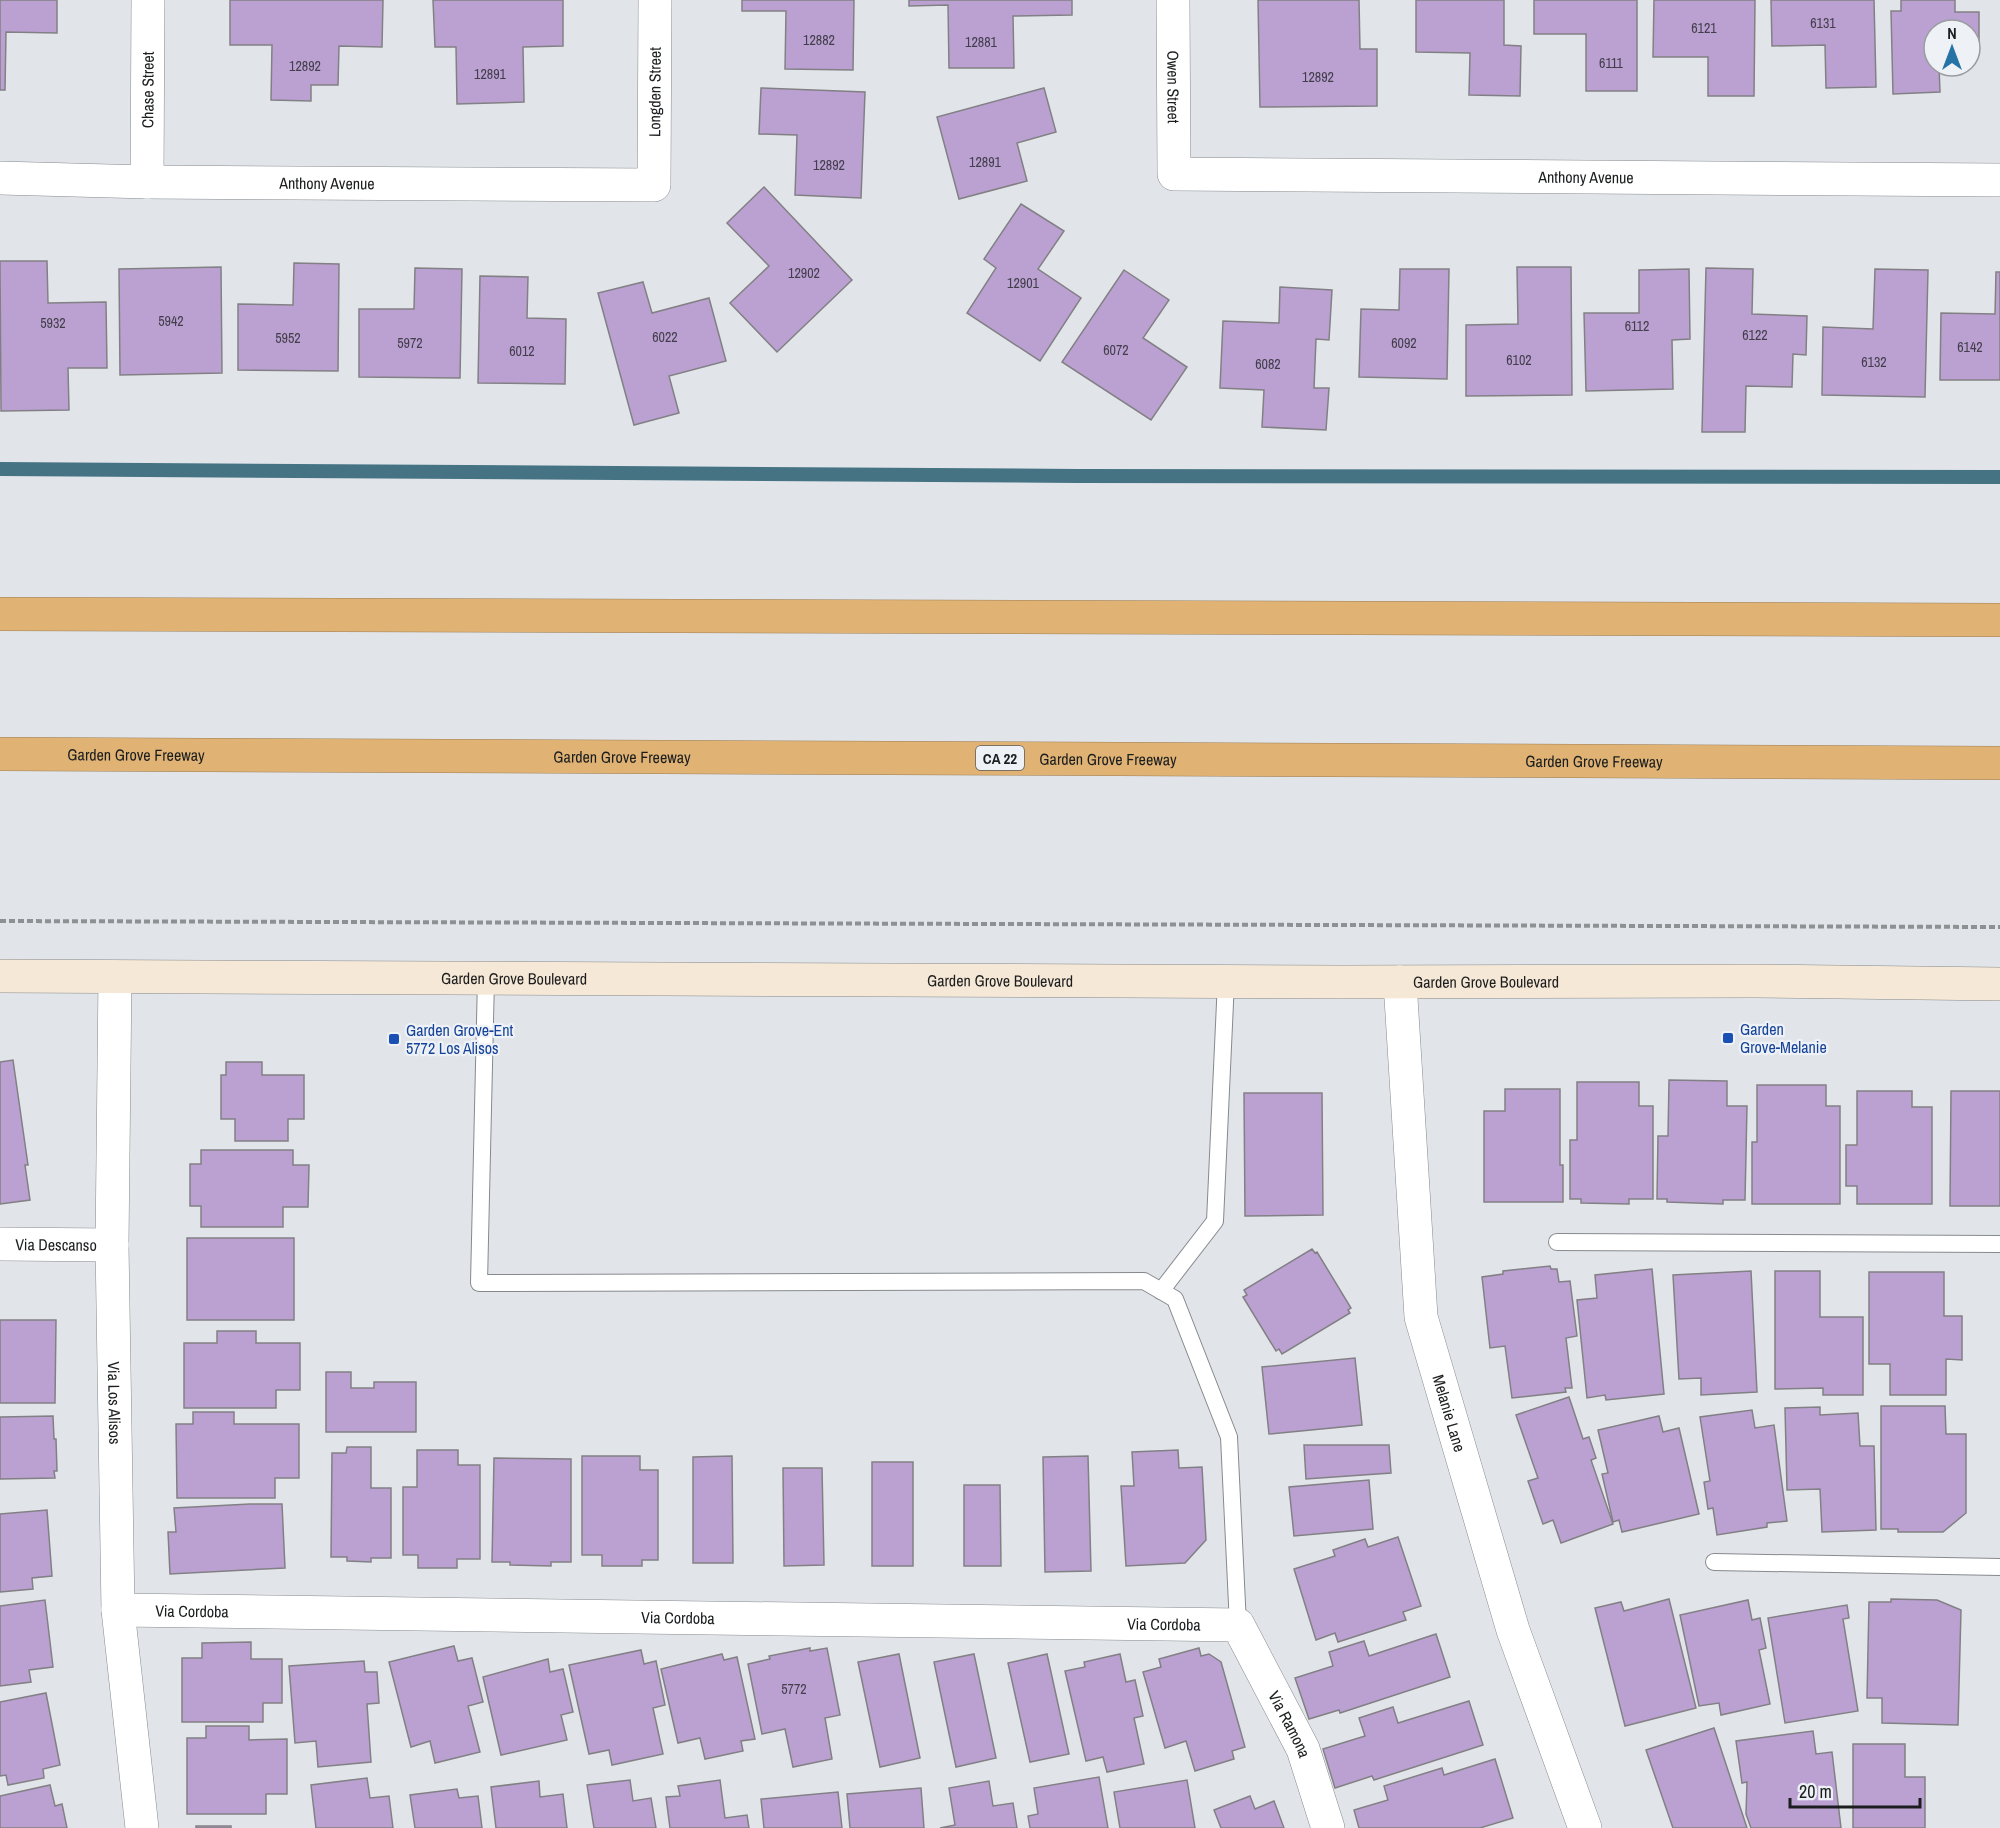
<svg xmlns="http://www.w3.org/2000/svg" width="2000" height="1828" viewBox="0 0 2000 1828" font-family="'Archivo Narrow',sans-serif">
  <rect width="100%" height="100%" fill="#e1e5e9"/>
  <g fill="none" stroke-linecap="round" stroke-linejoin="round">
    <polyline stroke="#457384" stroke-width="14" points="0,469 1078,476 2000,477"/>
  </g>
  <g fill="#bba1d2" stroke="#828084" stroke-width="1.5">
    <polygon points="0,0 57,0 57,33 6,32 5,90 0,90"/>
    <polygon points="230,0 383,0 382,47 339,46 338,85 311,85 311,101 271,100 272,45 230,45"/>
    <polygon points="433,0 563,0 563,46 523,47 524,102 457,104 456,47 435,47"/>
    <polygon points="742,0 854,0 853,70 785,69 786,11 742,11"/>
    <polygon points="909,0 1072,0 1072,15 1013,16 1014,68 949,68 948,5 909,6"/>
    <polygon points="1258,0 1359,0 1360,49 1377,49 1377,106 1260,107"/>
    <polygon points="1416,0 1504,0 1504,45 1521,46 1520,96 1469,95 1470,53 1416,52"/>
    <polygon points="1534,0 1637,0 1637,91 1586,91 1586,34 1534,34"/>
    <polygon points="1654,0 1755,0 1754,96 1708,96 1708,57 1653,57"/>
    <polygon points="1771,0 1874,0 1876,87 1826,88 1825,45 1772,46"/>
    <polygon points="1901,0 1955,0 1955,12 1979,12 1979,52 1970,53 1970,30 1934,30 1934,66 1939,66 1940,92 1893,94 1891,11 1901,11"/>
    <polygon points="761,88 865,92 861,198 795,195 797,135 759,134"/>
    <polygon points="1044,88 1056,132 1017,143 1027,181 959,199 937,117"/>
    <polygon points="764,187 852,280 777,352 730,303 769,266 727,223"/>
    <polygon points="1021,204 1064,231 1038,269 1081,298 1040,361 967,313 996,268 984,259"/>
    <polygon points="0,261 47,261 48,303 106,302 107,368 68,368 69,410 1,411"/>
    <polygon points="294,263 339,264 338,371 238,370 238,304 293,305"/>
    <polygon points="221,267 222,373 120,375 119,269"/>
    <polygon points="1517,267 1571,267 1572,395 1466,396 1466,325 1518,324"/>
    <polygon points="415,268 462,269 460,378 359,377 359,309 414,309"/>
    <polygon points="1706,268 1753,269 1752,314 1807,316 1806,355 1793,354 1792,387 1746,386 1745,432 1702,432"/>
    <polygon points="1400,269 1449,269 1447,379 1359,377 1361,309 1399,310"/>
    <polygon points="1689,269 1690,339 1672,340 1673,389 1586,391 1584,313 1639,313 1639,270"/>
    <polygon points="1875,269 1928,270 1925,397 1822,395 1823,327 1873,329"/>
    <polygon points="1124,270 1169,300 1143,338 1187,367 1151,420 1062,362"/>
    <polygon points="1996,272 2000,272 2000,380 1940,380 1941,313 1995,314"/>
    <polygon points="480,276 528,277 527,318 566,319 565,384 478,383"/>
    <polygon points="643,282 652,313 709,298 726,361 669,376 679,413 634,425 598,293"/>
    <polygon points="1280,287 1332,290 1329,340 1316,339 1314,388 1329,388 1326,430 1262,427 1264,390 1220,388 1223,321 1279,323"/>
    <polygon points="13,1060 28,1165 25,1165 30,1200 0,1204 0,1062"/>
    <polygon points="226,1062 262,1062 262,1075 304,1075 304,1119 288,1119 288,1141 235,1141 235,1119 221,1119 221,1075 226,1075"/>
    <polygon points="1669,1080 1727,1081 1727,1106 1747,1106 1745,1200 1723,1200 1723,1204 1667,1202 1667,1199 1657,1199 1658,1136 1668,1136"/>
    <polygon points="1577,1082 1639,1082 1639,1106 1653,1106 1653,1199 1629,1199 1629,1204 1581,1203 1581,1199 1570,1199 1570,1140 1577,1140"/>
    <polygon points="1757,1085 1826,1085 1826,1106 1840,1106 1840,1204 1752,1204 1752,1142 1757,1142"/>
    <polygon points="1505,1089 1560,1089 1560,1165 1563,1165 1563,1202 1484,1202 1484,1111 1505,1111"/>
    <polygon points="1857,1091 1912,1091 1912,1107 1932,1107 1932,1204 1857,1204 1857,1186 1846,1186 1846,1145 1857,1145"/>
    <polygon points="1951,1091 2000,1091 2000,1206 1950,1206"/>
    <polygon points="1244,1093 1322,1093 1323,1215 1245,1216"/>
    <polygon points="201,1150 293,1150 293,1165 309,1165 308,1207 283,1207 283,1227 201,1227 201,1206 190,1206 190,1164 201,1164"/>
    <rect x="187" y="1238" width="107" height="82"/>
    <polygon points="1312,1249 1315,1253 1317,1252 1351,1308 1348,1310 1350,1313 1282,1354 1279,1349 1276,1351 1243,1297 1247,1295 1244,1290"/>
    <polygon points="1550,1266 1551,1269 1557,1269 1559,1282 1570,1281 1577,1336 1566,1338 1572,1388 1565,1388 1566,1392 1512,1398 1505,1346 1490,1348 1482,1277 1503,1274 1503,1271"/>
    <polygon points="1652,1269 1664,1394 1606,1400 1605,1395 1587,1398 1577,1300 1597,1298 1595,1275"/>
    <polygon points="1751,1271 1757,1392 1701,1395 1701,1378 1679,1379 1673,1275"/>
    <polygon points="1775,1271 1820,1271 1820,1317 1863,1317 1863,1395 1823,1395 1823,1388 1775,1389"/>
    <polygon points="1869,1272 1944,1272 1944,1316 1962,1316 1962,1360 1946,1359 1946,1395 1890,1395 1890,1364 1869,1364"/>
    <polygon points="0,1320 56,1320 55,1403 0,1403"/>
    <polygon points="217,1331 256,1331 256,1343 300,1343 300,1390 276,1390 276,1408 184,1408 184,1343 217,1343"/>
    <polygon points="1355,1358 1362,1425 1269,1434 1262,1367"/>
    <polygon points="326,1372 351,1372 351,1388 374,1388 374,1382 416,1382 416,1432 326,1432"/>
    <polygon points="1569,1397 1583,1439 1589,1437 1596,1458 1591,1460 1613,1524 1561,1543 1553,1520 1543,1524 1528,1481 1538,1478 1516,1415"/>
    <polygon points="1881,1406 1945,1406 1946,1434 1966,1434 1966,1513 1943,1532 1898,1532 1898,1529 1881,1529"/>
    <polygon points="1820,1407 1820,1415 1858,1413 1860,1446 1874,1446 1876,1530 1822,1532 1820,1489 1787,1490 1785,1408"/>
    <polygon points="1752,1410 1755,1428 1774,1425 1787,1521 1767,1523 1767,1527 1717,1535 1713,1508 1708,1509 1704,1482 1710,1481 1700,1417"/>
    <polygon points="193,1412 234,1412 234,1424 299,1424 299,1478 275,1478 275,1498 177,1498 176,1424 193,1424"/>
    <polygon points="53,1416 54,1439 56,1439 57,1471 54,1471 55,1478 0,1479 0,1417"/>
    <polygon points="1659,1416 1663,1432 1679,1428 1699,1514 1622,1532 1619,1520 1613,1522 1602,1474 1608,1473 1598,1430"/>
    <polygon points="1304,1445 1389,1445 1391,1473 1306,1479"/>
    <polygon points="347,1447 371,1447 371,1488 391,1488 391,1558 371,1558 371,1562 347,1561 347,1557 331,1557 332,1453 346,1453"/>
    <polygon points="417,1450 458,1450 458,1465 480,1465 480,1559 457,1559 457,1568 418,1568 418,1555 403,1555 403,1487 417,1487"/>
    <polygon points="1178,1450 1179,1468 1202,1467 1206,1540 1185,1563 1126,1566 1121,1486 1134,1486 1132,1452"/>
    <polygon points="582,1456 640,1456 640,1470 658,1470 658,1560 642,1560 642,1566 602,1566 602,1555 582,1555"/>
    <polygon points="732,1456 733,1563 693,1563 693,1457"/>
    <polygon points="1088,1456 1091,1571 1045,1572 1043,1457"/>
    <polygon points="494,1458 571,1459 571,1562 551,1562 551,1566 510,1565 510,1562 492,1562"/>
    <rect x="872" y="1462" width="41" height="104"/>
    <polygon points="783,1468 822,1468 824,1565 784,1566"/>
    <polygon points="1369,1480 1373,1529 1294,1536 1289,1487"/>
    <polygon points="964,1485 1000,1485 1001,1566 964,1566"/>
    <polygon points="250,1504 282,1504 285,1568 170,1574 168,1532 176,1532 174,1508"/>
    <polygon points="47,1510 52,1576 32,1578 33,1589 0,1592 0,1514"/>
    <polygon points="1398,1537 1421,1606 1403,1612 1406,1620 1338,1642 1335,1633 1316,1640 1294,1569 1335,1556 1333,1550 1365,1539 1368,1547"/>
    <polygon points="1669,1599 1696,1708 1625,1726 1595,1608 1621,1602 1624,1611"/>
    <polygon points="1891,1599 1937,1600 1961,1610 1958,1725 1882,1723 1882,1698 1867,1698 1869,1602 1891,1602"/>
    <polygon points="45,1600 53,1667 29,1670 31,1682 0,1686 0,1606"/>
    <polygon points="1748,1600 1752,1620 1760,1618 1766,1648 1759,1650 1770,1704 1721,1715 1719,1703 1699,1706 1680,1615"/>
    <polygon points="1847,1605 1849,1618 1843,1619 1858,1711 1785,1723 1768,1618"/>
    <polygon points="1436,1634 1450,1677 1340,1713 1339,1710 1309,1719 1295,1678 1333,1666 1329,1652 1364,1641 1369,1656"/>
    <polygon points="251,1642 251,1659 282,1659 282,1703 263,1703 263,1722 182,1722 182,1658 202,1658 202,1643"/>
    <polygon points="454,1646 458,1661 472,1658 483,1702 468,1706 480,1752 435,1763 430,1741 411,1747 389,1662"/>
    <polygon points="810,1648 810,1651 827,1648 840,1715 825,1718 832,1759 793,1767 785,1729 762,1734 748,1664 770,1659 769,1656"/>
    <polygon points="1199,1648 1201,1656 1209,1654 1221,1662 1245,1747 1232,1751 1234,1759 1195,1771 1186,1741 1165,1748 1143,1672 1161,1667 1159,1659"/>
    <polygon points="641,1650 644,1664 656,1661 665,1705 653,1708 663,1754 612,1765 609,1750 589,1754 569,1665"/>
    <polygon points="722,1654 724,1660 737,1657 755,1739 741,1741 743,1751 705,1759 700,1738 678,1743 661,1669"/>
    <polygon points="899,1654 920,1758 880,1767 858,1662"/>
    <polygon points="974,1654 996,1758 956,1767 934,1662"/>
    <polygon points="1047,1654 1069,1754 1030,1762 1008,1663"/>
    <polygon points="1120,1654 1126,1682 1135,1680 1143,1716 1134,1718 1144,1764 1107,1772 1103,1757 1086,1761 1065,1671 1085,1667 1084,1662"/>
    <polygon points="548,1659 550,1672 563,1669 573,1712 561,1715 567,1740 501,1755 483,1677"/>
    <polygon points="364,1661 365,1672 377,1672 379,1703 367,1704 371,1762 318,1767 316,1741 295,1743 289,1666"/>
    <polygon points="46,1693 60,1765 43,1769 44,1778 8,1785 6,1775 0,1776 0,1702"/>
    <polygon points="1469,1701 1483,1745 1374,1780 1372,1776 1335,1788 1323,1749 1365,1736 1359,1718 1393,1707 1398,1723"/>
    <polygon points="206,1726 249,1726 249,1740 287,1739 287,1794 266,1794 266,1814 187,1814 187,1738 206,1738"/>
    <polygon points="1714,1728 1747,1828 1673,1828 1646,1750"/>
    <polygon points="1813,1731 1816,1754 1832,1752 1841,1828 1751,1828 1746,1814 1747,1782 1742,1783 1736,1741"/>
    <polygon points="1853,1744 1905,1744 1905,1777 1925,1777 1925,1828 1853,1828"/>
    <polygon points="1495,1759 1513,1818 1480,1828 1359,1828 1354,1810 1388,1800 1384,1786 1442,1768 1444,1775"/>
    <polygon points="1099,1777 1108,1828 1030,1828 1028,1816 1038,1814 1034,1788"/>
    <polygon points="367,1778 370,1798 389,1796 393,1828 316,1828 311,1785"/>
    <polygon points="630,1780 633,1801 651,1798 656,1828 594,1828 587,1785"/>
    <polygon points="720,1780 725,1818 747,1815 749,1828 670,1828 666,1797 680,1796 678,1786"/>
    <polygon points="1187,1780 1195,1828 1120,1828 1114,1792"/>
    <polygon points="539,1781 540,1797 563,1794 567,1828 496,1828 491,1787"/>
    <polygon points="989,1781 993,1806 1013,1803 1017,1828 940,1828 955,1825 949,1788"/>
    <polygon points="50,1785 55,1806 62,1804 67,1828 0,1828 0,1796"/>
    <polygon points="921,1788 924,1828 850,1828 847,1794"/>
    <polygon points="457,1789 459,1798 478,1796 482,1828 415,1828 410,1795"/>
    <polygon points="838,1792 842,1828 764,1828 761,1799"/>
    <polygon points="1250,1796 1255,1809 1274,1801 1284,1828 1221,1828 1214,1810"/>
    <rect x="196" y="1826" width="35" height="2"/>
  </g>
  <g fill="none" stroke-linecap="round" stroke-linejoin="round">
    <g stroke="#868a8d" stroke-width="18">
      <g id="lane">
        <polyline points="486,978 479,1283 1144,1281 1175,1299 1229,1437 1238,1625"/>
        <polyline points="1557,1242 2000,1244"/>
        <polyline points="1161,1291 1215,1221 1226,981"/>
        <polyline points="1714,1562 2000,1567"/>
      </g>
    </g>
    <g stroke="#868a8d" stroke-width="34">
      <g id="street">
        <path id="s1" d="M1173 0 1174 174 2000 180"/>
        <path id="s2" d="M0 178 147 182 654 185 655 0"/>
        <path id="s3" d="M147 182 148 0"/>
        <path id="s4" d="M115 977 112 1245 118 1610 142 1828"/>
        <path id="s5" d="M1400 982 1421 1317 1513 1630 1585 1828"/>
        <path id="s6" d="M0 1244 112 1245"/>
        <path id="s7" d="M118 1610 1238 1625 1303 1749 1328 1828"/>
      </g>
    </g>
    <g stroke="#868a8d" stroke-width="34">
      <g id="secondary">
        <path id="s8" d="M0 976 1341 982 1755 981 2000 984"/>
      </g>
    </g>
    <g stroke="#9b7e57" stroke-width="34">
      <g id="highway">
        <polyline points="0,614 2000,620"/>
        <path id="s9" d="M0 754 2000 763"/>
      </g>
    </g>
    <polyline stroke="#8e9194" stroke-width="4" stroke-dasharray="6 3" stroke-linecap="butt" points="0,921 2000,927"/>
    <use href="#lane" stroke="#fff" stroke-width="16"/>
    <use href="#street" stroke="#fff" stroke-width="33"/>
    <use href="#secondary" stroke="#f6e8d6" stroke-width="33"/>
    <use href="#highway" stroke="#e0b375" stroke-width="33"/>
  </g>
  <g fill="#1a4fb4" stroke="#eef2f6" stroke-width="2">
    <rect x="1722" y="1032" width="12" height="12" rx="3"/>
    <rect x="388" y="1033" width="12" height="12" rx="3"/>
  </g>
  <g text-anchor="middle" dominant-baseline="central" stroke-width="4.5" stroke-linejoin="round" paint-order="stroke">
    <g font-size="14" fill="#433e4b">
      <text x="1823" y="23">6131</text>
      <text x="1704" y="28">6121</text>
      <text x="819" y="40">12882</text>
      <text x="981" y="42">12881</text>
      <text x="1611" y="63">6111</text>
      <text x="305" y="66">12892</text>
      <text x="490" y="74">12891</text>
      <text x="1318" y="77">12892</text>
      <text x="985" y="162">12891</text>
      <text x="829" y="165">12892</text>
      <text x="804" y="273">12902</text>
      <text x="1023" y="283">12901</text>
      <text x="171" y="321">5942</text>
      <text x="53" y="323">5932</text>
      <text x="1637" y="326">6112</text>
      <text x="1755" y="335">6122</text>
      <text x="665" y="337">6022</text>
      <text x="288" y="338">5952</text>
      <text x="410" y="343">5972</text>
      <text x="1404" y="343">6092</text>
      <text x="1970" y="347">6142</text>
      <text x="1116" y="350">6072</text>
      <text x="522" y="351">6012</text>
      <text x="1519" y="360">6102</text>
      <text x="1874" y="362">6132</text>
      <text x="1268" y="364">6082</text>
      <text x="794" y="1689">5772</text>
    </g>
    <rect fill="#eef2f6" stroke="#5a5d5f" stroke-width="1.5" x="976" y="746" width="48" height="24" rx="4.5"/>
    <g font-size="15" font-weight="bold" fill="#1b1d1e">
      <text x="1000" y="758">CA 22</text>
    </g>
    <g font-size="16" fill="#1b1d1e" stroke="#eef2f6">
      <text stroke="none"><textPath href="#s1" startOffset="87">Owen Street</textPath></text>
      <text stroke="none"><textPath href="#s3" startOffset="92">Chase Street</textPath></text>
      <text stroke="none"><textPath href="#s2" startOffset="747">Longden Street</textPath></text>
      <text stroke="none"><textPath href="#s1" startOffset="586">Anthony Avenue</textPath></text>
      <text stroke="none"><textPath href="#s2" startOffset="327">Anthony Avenue</textPath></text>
      <text stroke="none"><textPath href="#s9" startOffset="136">Garden Grove Freeway</textPath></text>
      <text stroke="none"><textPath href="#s9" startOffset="622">Garden Grove Freeway</textPath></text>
      <text stroke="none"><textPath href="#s9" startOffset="1108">Garden Grove Freeway</textPath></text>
      <text stroke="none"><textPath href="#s9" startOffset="1594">Garden Grove Freeway</textPath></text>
      <text stroke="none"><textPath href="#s8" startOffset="514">Garden Grove Boulevard</textPath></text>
      <text stroke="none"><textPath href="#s8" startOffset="1000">Garden Grove Boulevard</textPath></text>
      <text stroke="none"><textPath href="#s8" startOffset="1486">Garden Grove Boulevard</textPath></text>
      <text stroke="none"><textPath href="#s6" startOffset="56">Via Descanso</textPath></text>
      <text stroke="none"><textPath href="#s4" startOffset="426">Via Los Alisos</textPath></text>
      <text stroke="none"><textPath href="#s5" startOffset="436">Melanie Lane</textPath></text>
      <text stroke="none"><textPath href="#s7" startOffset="74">Via Cordoba</textPath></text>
      <text stroke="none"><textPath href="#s7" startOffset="560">Via Cordoba</textPath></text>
      <text stroke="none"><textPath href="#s7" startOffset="1046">Via Cordoba</textPath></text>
      <text stroke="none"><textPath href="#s7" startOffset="1232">Via Ramona</textPath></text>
    </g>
    <g font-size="16" fill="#164399" stroke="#eef2f6" text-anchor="start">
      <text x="1740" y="1029">Garden<tspan x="1740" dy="18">Grove-Melanie</tspan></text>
      <text x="406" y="1030">Garden Grove-Ent<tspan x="406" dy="18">5772 Los Alisos</tspan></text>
    </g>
  </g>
  <g transform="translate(1952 48)"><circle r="28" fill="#eef2f6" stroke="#9a9da0" stroke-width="1.5"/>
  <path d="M0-4.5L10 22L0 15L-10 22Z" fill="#2674a6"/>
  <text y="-9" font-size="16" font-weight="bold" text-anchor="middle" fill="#1b1d1e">N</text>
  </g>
  <path d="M1790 1798v9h130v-9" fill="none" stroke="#1b1d1e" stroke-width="3"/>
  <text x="1799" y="1798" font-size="18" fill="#1b1d1e" stroke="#eef2f6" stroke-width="4.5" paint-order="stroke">20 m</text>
</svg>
